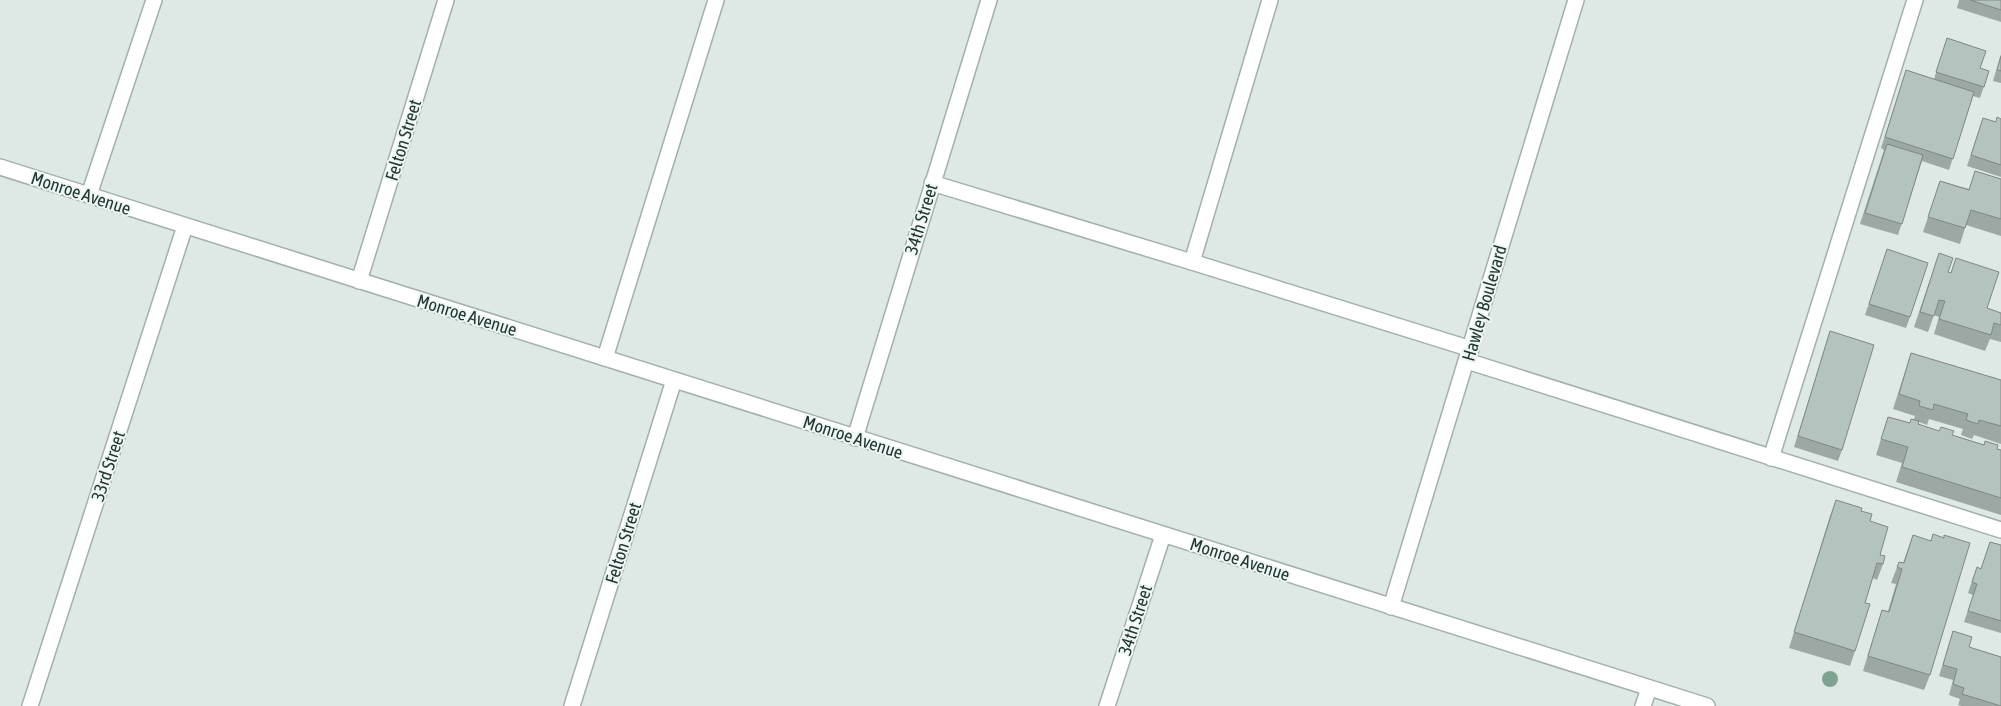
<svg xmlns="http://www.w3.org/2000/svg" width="2001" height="706" viewBox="0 0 2001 706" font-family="'Asap Condensed',sans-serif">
  <rect width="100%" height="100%" fill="#dee9e5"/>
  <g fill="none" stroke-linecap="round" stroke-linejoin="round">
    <g stroke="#a2b0ac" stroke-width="18">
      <g id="service">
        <polyline points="932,183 1192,262 1270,0"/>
        <polyline points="89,195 154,0"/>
        <polyline points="1192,262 1471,349"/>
        <polyline points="605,358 716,0"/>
        <polyline points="1467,361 2001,530"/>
        <polyline points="1771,458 1915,0"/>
      </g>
    </g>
    <g stroke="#a2b0ac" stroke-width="18">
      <g id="minor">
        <polyline points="0,167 1707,706"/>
        <polyline points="359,281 446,0"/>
        <polyline points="855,438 989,0"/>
        <polyline points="1391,607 1576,0"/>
        <polyline points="30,706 185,226"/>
        <polyline points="572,706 674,380"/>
        <polyline points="1107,706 1163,535"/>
        <polyline points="1643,706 1649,688"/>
      </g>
    </g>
    <use href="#service" stroke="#fff" stroke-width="15"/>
    <use href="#minor" stroke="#fff" stroke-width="15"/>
  </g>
  <circle fill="#7da491" cx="1830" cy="679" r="8"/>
  <g fill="#9ba8a3">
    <polygon points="1959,0 2001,0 2001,22 1957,8"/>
    <polygon points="1947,38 1980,68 1989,71 1980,98 1973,96 1949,170 1922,161 1898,235 1860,224 1884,150 1881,148 1906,70 1934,79"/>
    <polygon points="2001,54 2001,83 1993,81"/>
    <polygon points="1983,118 1995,122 2001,119 2001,177 1967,166"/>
    <polygon points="1975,171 2001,179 2001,236 1966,225 1960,244 1923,232 1940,181 1969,189"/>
    <polygon points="1887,249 1910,317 1906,328 1865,315"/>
    <polygon points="1939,253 1948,272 1987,308 2001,313 2001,342 1990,339 1985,351 1934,334 1939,317 1934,315 1928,332 1914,327"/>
    <polygon points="1830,331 1842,450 1838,461 1794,447"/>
    <polygon points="1911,353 2001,380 2001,444 1974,435 1972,439 1961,435 1963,429 1929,419 1927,425 1919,422 1918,424 1984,445 2001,450 2001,515 1896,482 1902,463 1876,455 1888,417 1910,423 1914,419 1915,416 1893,409"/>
    <polygon points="1836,500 1861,511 1870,521 1883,564 1877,580 1873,578 1865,603 1855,651 1850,666 1789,648 1830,516"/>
    <polygon points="1913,535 1930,675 1924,690 1863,671 1877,625 1882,610 1888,611 1896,584 1891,583 1899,562 1903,563"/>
    <polygon points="1990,542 2001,545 2001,633 1964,622 1973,595 1968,593 1973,578 1977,567 1981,569"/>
    <polygon points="1953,631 1969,647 2001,657 2001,706 1962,706 1958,705 1960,699 1949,695 1953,680 1939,676"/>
  </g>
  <g fill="#b4c3be" stroke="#7e8885">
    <polygon points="1970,0 2001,0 2001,10"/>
    <polygon points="1947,38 1986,51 1980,68 1989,71 1984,87 1936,72"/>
    <polygon points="2001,56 2001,71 1997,70"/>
    <polygon points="1906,70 1974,92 1953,159 1885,137"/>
    <polygon points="1997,117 2001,119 2001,165 1971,155 1983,118 1996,122"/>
    <polygon points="1887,144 1923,155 1902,224 1865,213"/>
    <polygon points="1975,171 2001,179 2001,219 1971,210 1965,228 1928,217 1940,181 1969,190"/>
    <polygon points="1887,249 1928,263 1910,317 1869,304"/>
    <polygon points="1939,253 1953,258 1948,272 1951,273 1956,258 1999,272 1987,308 2001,313 2001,325 1994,323 1991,335 1939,319 1945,301 1939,300 1934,316 1920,312"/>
    <polygon points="1830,331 1874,345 1842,450 1798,436"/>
    <polygon points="1911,353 2001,380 2001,426 1979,420 1978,424 1966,420 1968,414 1934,404 1933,410 1919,406 1920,401 1899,394"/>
    <polygon points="1888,417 1910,423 1911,419 1919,421 1918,424 1939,431 1941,427 1954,431 1952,435 1984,445 1985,441 1998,445 1997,449 2001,450 2001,498 1902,467 1908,447 1881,439"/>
    <polygon points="1836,500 1862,508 1861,511 1872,514 1870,521 1888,527 1880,555 1885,556 1883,564 1877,563 1865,603 1870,604 1855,651 1794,632"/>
    <polygon points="1933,534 1944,538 1944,535 1970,543 1930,675 1868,656 1882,610 1889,612 1902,569 1897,567 1899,562 1904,563 1913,535 1931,541"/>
    <polygon points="1990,542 2001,545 2001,621 1968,611 1977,584 1972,582 1977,567 1981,569"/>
    <polygon points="1953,631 1972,637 1969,647 2001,657 2001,706 1962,694 1964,688 1953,684 1957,669 1943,665"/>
  </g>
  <g text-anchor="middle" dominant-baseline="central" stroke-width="4" stroke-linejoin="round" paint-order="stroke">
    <g font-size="18" fill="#213734" stroke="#eef6f3">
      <text transform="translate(403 140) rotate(-73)">Felton Street</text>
      <text transform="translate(81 193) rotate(18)">Monroe Avenue</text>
      <text transform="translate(921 219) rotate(-73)">34th Street</text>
      <text transform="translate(1484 303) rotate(-74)">Hawley Boulevard</text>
      <text transform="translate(467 315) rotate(17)">Monroe Avenue</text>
      <text transform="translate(853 437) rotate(18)">Monroe Avenue</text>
      <text transform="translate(108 466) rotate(-72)">33rd Street</text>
      <text transform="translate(623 543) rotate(-73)">Felton Street</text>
      <text transform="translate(1240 559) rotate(18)">Monroe Avenue</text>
      <text transform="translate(1135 620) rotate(-72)">34th Street</text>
    </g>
  </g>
</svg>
